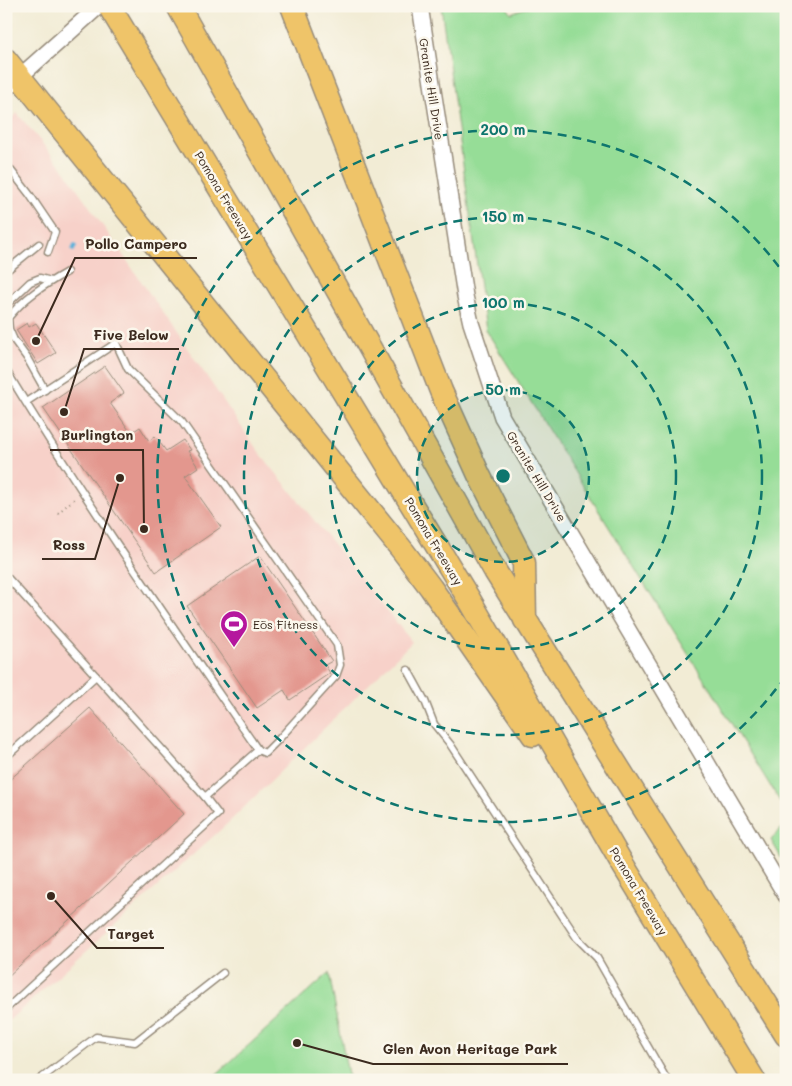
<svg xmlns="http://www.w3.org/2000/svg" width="792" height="1086" viewBox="0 0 792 1086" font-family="Mali,sans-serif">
  <rect width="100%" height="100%" fill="#fbf7ec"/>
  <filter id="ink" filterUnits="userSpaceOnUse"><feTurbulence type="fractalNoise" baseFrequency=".02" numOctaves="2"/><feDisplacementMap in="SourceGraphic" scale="10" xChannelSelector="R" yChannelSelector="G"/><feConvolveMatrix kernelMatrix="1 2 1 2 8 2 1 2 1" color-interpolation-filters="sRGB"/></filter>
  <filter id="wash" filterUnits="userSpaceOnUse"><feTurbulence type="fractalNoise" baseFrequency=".0096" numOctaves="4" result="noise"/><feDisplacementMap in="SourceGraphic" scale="20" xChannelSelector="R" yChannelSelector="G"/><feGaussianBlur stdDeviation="1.12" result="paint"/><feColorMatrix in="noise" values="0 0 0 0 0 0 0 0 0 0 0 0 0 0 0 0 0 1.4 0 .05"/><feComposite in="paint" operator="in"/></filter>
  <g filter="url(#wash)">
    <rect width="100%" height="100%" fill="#f2ecd5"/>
    <polygon fill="#f7d1c9" points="17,113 65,171 256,448 412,642 227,824 6,1023 6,123"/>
    <g fill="#96dd97" stroke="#68845a">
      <polygon points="441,6 506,6 511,13 530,6 786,6 786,811 486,330"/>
      <polygon points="786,824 786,866 771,840"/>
      <polygon points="329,973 349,1080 210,1080"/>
    </g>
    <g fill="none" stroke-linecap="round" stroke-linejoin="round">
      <polyline stroke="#5eb3da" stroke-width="4" points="73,250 75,246"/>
    </g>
    <g id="blocks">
      <g fill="#e3978e">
        <polygon points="27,323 29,327 36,323 56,353 38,364 16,330"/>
        <polygon points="105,366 124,393 110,403 131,433 140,427 149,441 155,436 166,451 183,440 190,450 187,451 198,467 185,476 221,527 156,572 43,408"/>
        <polygon points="260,556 332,661 325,665 330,673 290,700 284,690 257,708 187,606"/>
        <polygon points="90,708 184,814 6,978 6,783"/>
      </g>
    </g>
  </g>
  <g filter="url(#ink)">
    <use href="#blocks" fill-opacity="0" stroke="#968b7a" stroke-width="1"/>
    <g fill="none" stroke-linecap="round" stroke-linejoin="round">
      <g stroke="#968b7a" stroke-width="9">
        <g id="service">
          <polyline points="6,164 30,195 55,232 48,252"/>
          <polyline points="6,271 39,244"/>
          <polyline points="6,305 30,282 40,278 51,281"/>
          <polyline points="11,336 27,358 45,390"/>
          <path d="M13 338 9 329 8 318C24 298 44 285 67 272"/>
          <path d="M6 370C84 500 172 625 258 750L265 753 278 740 336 676 340 665 337 645 182 422 128 369 116 343 26 402"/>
          <polyline points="6,576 205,797 258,750"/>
          <polyline points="408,670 425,701 434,724 450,744 577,938 597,958 667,1080"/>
          <polyline points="6,757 96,676"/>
          <polyline points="6,1009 218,814 205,797"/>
          <polyline points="39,1080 96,1037 135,1042 223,973"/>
        </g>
      </g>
      <g stroke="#968b7a" stroke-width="18">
        <g id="tertiary">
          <polyline points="420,6 465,296 471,323 502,417 786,896"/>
          <polyline points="6,89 99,6"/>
        </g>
      </g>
      <g stroke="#968b7a" stroke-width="25">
        <g id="motorway">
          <polyline points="109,6 469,599 623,865 754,1080"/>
          <polyline points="178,6 495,571 786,1035"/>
          <polyline points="292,6 441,391 479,475 524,563 525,620"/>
          <polyline points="6,60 403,551 431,588 533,735"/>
        </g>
      </g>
      <polyline stroke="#968b7a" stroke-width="2" stroke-dasharray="1 4" stroke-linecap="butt" points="58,513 74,499"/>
      <use href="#service" stroke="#fff" stroke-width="6"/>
      <use href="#tertiary" stroke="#fff" stroke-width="15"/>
      <use href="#motorway" stroke="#efc469" stroke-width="22"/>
    </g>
  </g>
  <circle cx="503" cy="476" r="86" fill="#0f766e" fill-opacity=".12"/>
  <g fill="none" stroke="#0f766e" stroke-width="2.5" stroke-dasharray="9 6">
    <circle cx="503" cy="476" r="86"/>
    <circle cx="503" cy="476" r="173"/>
    <circle cx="503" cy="476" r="259"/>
    <path d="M785 677A346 346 0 1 1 785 275"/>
  </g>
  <defs>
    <g id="stadium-pin" transform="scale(1.4375)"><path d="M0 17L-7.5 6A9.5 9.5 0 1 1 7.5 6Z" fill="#b5179e" stroke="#fbf7ec"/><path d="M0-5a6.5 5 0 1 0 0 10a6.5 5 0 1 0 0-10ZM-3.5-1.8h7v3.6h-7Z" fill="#fff"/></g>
  </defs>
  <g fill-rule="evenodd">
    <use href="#stadium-pin" x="234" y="624"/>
  </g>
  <g text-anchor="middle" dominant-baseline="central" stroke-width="5" stroke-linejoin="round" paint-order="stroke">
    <g font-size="12" fill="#3b2a1e" stroke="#fbf7ec">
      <text transform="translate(432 89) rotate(81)">Granite Hill Drive</text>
      <text transform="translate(224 195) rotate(59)">Pomona Freeway</text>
      <text transform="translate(537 476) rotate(59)">Granite Hill Drive</text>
      <text transform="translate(434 541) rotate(59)">Pomona Freeway</text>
      <text transform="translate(639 891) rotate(59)">Pomona Freeway</text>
    </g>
    <g font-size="12" fill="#3b2a1e" stroke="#fbf7ec" text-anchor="start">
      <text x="253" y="624">Eōs Fitness</text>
    </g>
  </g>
  <circle cx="503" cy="476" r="8" fill="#0f766e" stroke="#fbf7ec" stroke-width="2.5"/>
  <g font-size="15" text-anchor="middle" font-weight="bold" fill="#0f766e" stroke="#fbf7ec" stroke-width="5" stroke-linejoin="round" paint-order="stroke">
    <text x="503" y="135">200 m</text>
    <text x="503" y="222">150 m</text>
    <text x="503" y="308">100 m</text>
    <text x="503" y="395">50 m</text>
  </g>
  <path fill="none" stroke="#3b2a1e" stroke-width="2" d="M36 341L75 258H197M64 412L84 349H179M144 529L143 450H50M120 478L95 559H42M51 896L97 948H164M297 1043L373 1064H568"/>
  <g fill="#3b2a1e" stroke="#fbf7ec" stroke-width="2">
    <circle cx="36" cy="341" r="5"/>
    <circle cx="64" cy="412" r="5"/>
    <circle cx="144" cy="529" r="5"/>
    <circle cx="120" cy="478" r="5"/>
    <circle cx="51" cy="896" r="5"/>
    <circle cx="297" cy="1043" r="5"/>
  </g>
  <g font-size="14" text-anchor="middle" font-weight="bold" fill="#3b2a1e" stroke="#fbf7ec" stroke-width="5" stroke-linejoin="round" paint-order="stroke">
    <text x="136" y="249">Pollo Campero</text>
    <text x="131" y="340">Five Below</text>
    <text x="97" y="440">Burlington</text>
    <text x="69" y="550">Ross</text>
    <text x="131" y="939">Target</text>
    <text x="470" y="1054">Glen Avon Heritage Park</text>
  </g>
  <rect width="792" height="1086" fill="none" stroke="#fbf7ec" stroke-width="25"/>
</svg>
